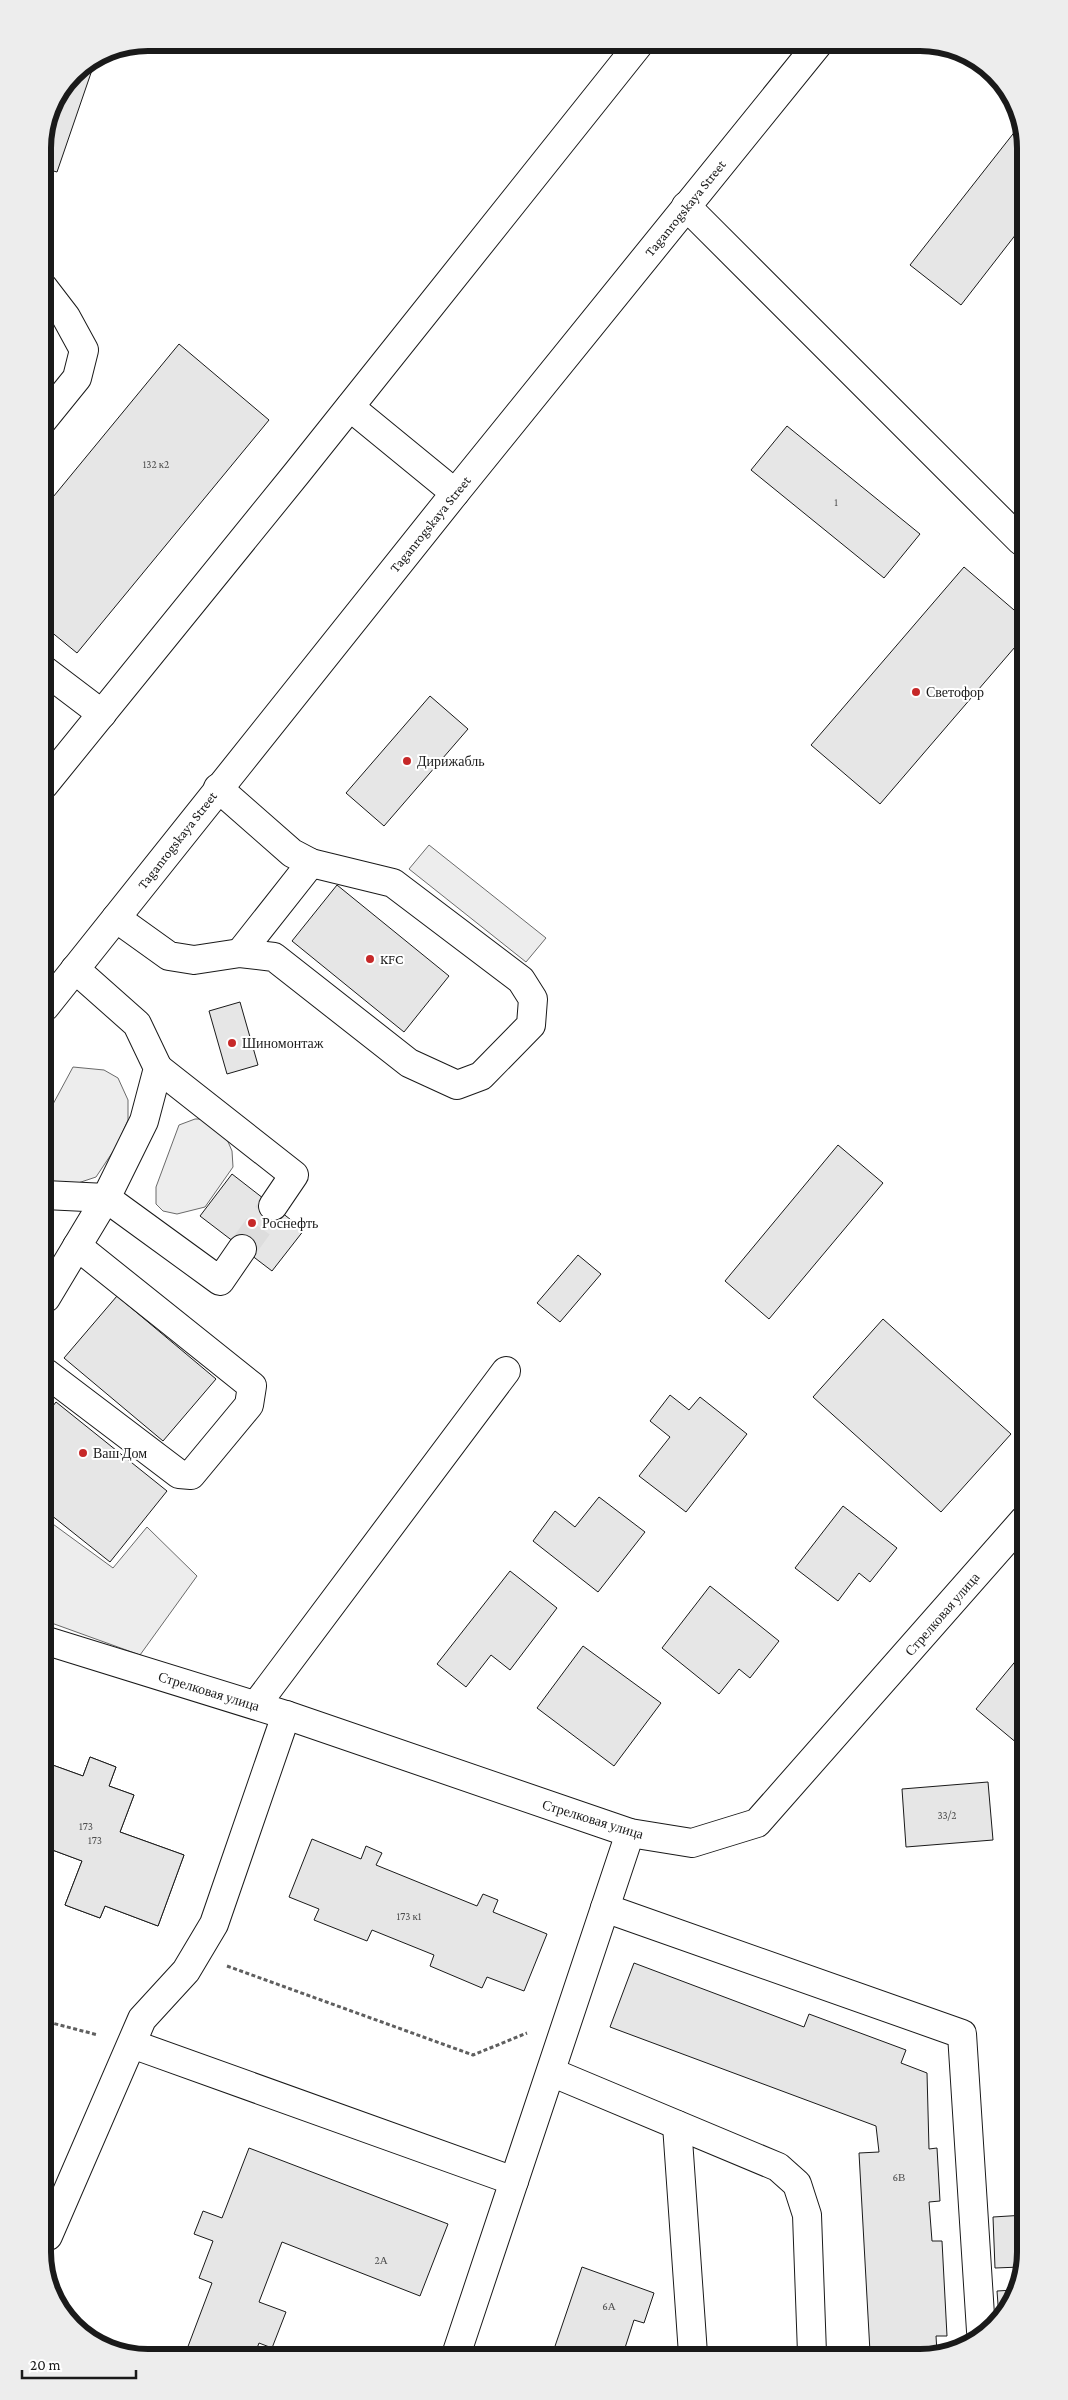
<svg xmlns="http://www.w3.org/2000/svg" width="1068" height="2400" viewBox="0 0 1068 2400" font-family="'Crimson Pro',serif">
  <rect width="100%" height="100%" fill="#fff"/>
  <g fill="#ededed" stroke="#6a6a6a">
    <polygon points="429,845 546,938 526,962 409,869"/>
    <polygon points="73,1067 104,1070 118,1078 128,1100 128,1120 116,1147 96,1177 78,1183 45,1181 45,1119"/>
    <polygon points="195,1119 205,1119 223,1130 232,1151 233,1167 205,1207 177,1214 163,1211 156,1204 156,1187 179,1125"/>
    <polygon points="46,1519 113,1568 147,1527 197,1576 140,1655 46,1621"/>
  </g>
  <g fill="#e6e6e6" stroke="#1a1a1a">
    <polygon points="83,67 92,70 57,172 43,168 43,141 51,107 74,73"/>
    <polygon points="1020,125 1020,229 961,305 910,265"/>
    <polygon points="179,344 269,420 77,653 44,626 44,508"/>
    <polygon points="787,426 920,534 884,578 751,470"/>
    <polygon points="964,567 1021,616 1021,640 880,804 811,745"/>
    <polygon points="430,696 468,729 384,826 346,793"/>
    <polygon points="337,885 449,976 404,1032 292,941"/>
    <polygon points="240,1002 258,1065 227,1074 209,1011"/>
    <polygon points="838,1145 883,1183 769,1319 725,1281"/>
    <polygon points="232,1174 304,1230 272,1271 200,1216"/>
    <polygon points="578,1255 601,1274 560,1322 537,1303"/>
    <polygon points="117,1296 216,1379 163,1441 64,1358"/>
    <polygon points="883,1319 1011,1434 941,1512 813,1397"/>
    <polygon points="670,1395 689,1410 700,1397 747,1434 686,1512 639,1476 670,1437 650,1421"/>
    <polygon points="56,1402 167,1491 110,1562 46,1511 46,1415"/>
    <polygon points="599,1497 645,1532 598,1592 533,1541 555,1511 575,1527"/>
    <polygon points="843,1506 897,1548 870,1582 859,1573 838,1601 795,1568"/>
    <polygon points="510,1571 557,1608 510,1670 491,1655 466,1687 437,1664"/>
    <polygon points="710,1586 779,1641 750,1678 739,1669 719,1694 662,1648"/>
    <polygon points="583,1646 661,1703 614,1766 537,1708"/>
    <polygon points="1023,1652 1024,1653 1024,1749 976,1709"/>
    <polygon points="90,1757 116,1767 109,1786 134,1795 120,1832 184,1855 158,1926 105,1906 100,1918 65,1905 82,1861 47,1848 47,1763 83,1776"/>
    <polygon points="90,1757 116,1767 109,1786 134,1795 120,1832 184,1855 158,1926 105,1906 100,1918 65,1905 82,1861 47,1848 47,1763 83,1776"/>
    <polygon points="988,1782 993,1840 906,1847 902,1789"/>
    <polygon points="312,1839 361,1859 366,1846 382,1853 376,1865 477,1906 483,1894 498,1900 493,1912 547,1934 524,1991 487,1977 482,1988 430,1966 434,1955 372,1930 367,1941 314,1920 319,1909 289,1897"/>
    <polygon points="634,1963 804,2027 809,2014 906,2050 901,2063 927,2073 929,2149 937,2148 940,2201 929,2202 932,2241 942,2241 947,2336 936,2336 937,2352 870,2352 859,2153 879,2152 876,2126 610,2027"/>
    <polygon points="249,2148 448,2224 420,2296 282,2242 259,2302 286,2312 272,2348 259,2343 254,2356 184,2357 212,2283 199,2278 213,2241 194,2234 203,2211 222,2218"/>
    <polygon points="1025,2215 1025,2252 1021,2267 995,2268 993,2217"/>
    <polygon points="582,2267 654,2293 644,2323 634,2320 623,2354 552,2355"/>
    <polygon points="1014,2290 1008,2311 999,2318 997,2291"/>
  </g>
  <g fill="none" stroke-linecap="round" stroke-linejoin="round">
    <polyline stroke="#ddd" stroke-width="28" stroke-dasharray="28 14" stroke-linecap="butt" points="242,1249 273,1206"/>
    <g stroke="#1a1a1a" stroke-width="30">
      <g id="minor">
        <polyline points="686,206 1021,541"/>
        <polyline points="43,287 66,317 84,350 77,378 43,420"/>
        <polyline points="350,407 455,493"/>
        <polyline points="44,670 102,714"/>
        <polyline points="44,785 297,473 640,43"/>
        <polyline points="116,918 169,956 194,960 240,953 274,957 409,1063 457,1085 481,1076 531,1025 533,999 521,980 393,883 311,863 292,853 218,788"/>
        <polyline points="240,953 311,863"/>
        <polyline points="158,1068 294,1175 273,1206"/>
        <polyline points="45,1195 106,1198 220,1281 242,1249"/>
        <polyline points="46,1298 106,1198 144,1121 158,1068 137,1024 75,969"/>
        <polyline points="46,1373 179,1474 191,1475 249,1405 252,1386 77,1246"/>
        <polyline points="47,1641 286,1715 630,1833 692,1843 757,1823 1024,1520"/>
        <polyline points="256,1705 506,1371"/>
        <polyline points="605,1908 962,2034 981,2331"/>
        <polyline points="132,2044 514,2181"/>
        <polyline points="551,2072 778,2167 797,2184 807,2215 812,2353"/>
        <polyline points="677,2125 693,2354"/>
        <polyline points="48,2236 142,2019 186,1971 214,1924 286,1715"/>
        <polyline points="456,2355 630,1833"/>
      </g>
    </g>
    <g stroke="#1a1a1a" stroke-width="30">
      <polyline id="major" points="45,1007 455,493 819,43"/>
    </g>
    <g stroke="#5f5f5f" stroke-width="3" stroke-dasharray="4 2.5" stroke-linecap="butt">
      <polyline points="227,1966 473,2055 527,2033"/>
      <polyline points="48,2022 98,2035"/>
    </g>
    <use href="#minor" stroke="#fff" stroke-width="28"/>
    <use href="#major" stroke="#fff" stroke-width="28"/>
  </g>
  <g fill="#c62828" stroke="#fff" stroke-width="2">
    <circle cx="916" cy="692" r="5"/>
    <circle cx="407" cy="761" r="5"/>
    <circle cx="370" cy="959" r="5"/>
    <circle cx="232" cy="1043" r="5"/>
    <circle cx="252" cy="1223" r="5"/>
    <circle cx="83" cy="1453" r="5"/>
  </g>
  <g text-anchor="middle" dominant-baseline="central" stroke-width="4" stroke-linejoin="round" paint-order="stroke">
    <g font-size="11" fill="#4d4d4d">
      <text x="156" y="464">132 к2</text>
      <text x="836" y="502">1</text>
      <text x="947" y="1815">33/2</text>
      <text x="86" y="1826">173</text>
      <text x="95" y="1840">173</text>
      <text x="409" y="1916">173 к1</text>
      <text x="899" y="2177">6В</text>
      <text x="381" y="2260">2А</text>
      <text x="609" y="2306">6А</text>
    </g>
    <g font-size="14" fill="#1a1a1a" stroke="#fff">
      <text transform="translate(685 208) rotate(-51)">Taganrogskaya Street</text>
      <text transform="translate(430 524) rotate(-51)">Taganrogskaya Street</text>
      <text transform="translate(177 840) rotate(-52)">Taganrogskaya Street</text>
      <text transform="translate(942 1614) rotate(-49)">Стрелковая улица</text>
      <text transform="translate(209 1691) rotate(17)">Стрелковая улица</text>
      <text transform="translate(593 1819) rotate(17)">Стрелковая улица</text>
    </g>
    <g font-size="14" fill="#1a1a1a" stroke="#fff" text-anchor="start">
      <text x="926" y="692">Светофор</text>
      <text x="417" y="761">Дирижабль</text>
      <text x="380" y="959">KFC</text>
      <text x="242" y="1043">Шиномонтаж</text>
      <text x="262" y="1223">Роснефть</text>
      <text x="93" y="1453">Ваш Дом</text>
    </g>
  </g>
  <path d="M0 0H1068V2400H0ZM148 51H920A97 97 0 0 1 1017 148V2252A97 97 0 0 1 920 2349H148A97 97 0 0 1 51 2252V148A97 97 0 0 1 148 51Z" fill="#ededed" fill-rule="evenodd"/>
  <path fill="none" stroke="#1a1a1a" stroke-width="6" d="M148 51H920A97 97 0 0 1 1017 148V2252A97 97 0 0 1 920 2349H148A97 97 0 0 1 51 2252V148A97 97 0 0 1 148 51Z"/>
  <path d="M22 2370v8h114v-8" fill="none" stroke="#1a1a1a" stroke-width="2.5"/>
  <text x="30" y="2370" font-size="15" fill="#1a1a1a" stroke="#ffffff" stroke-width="4" paint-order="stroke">20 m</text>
</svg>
